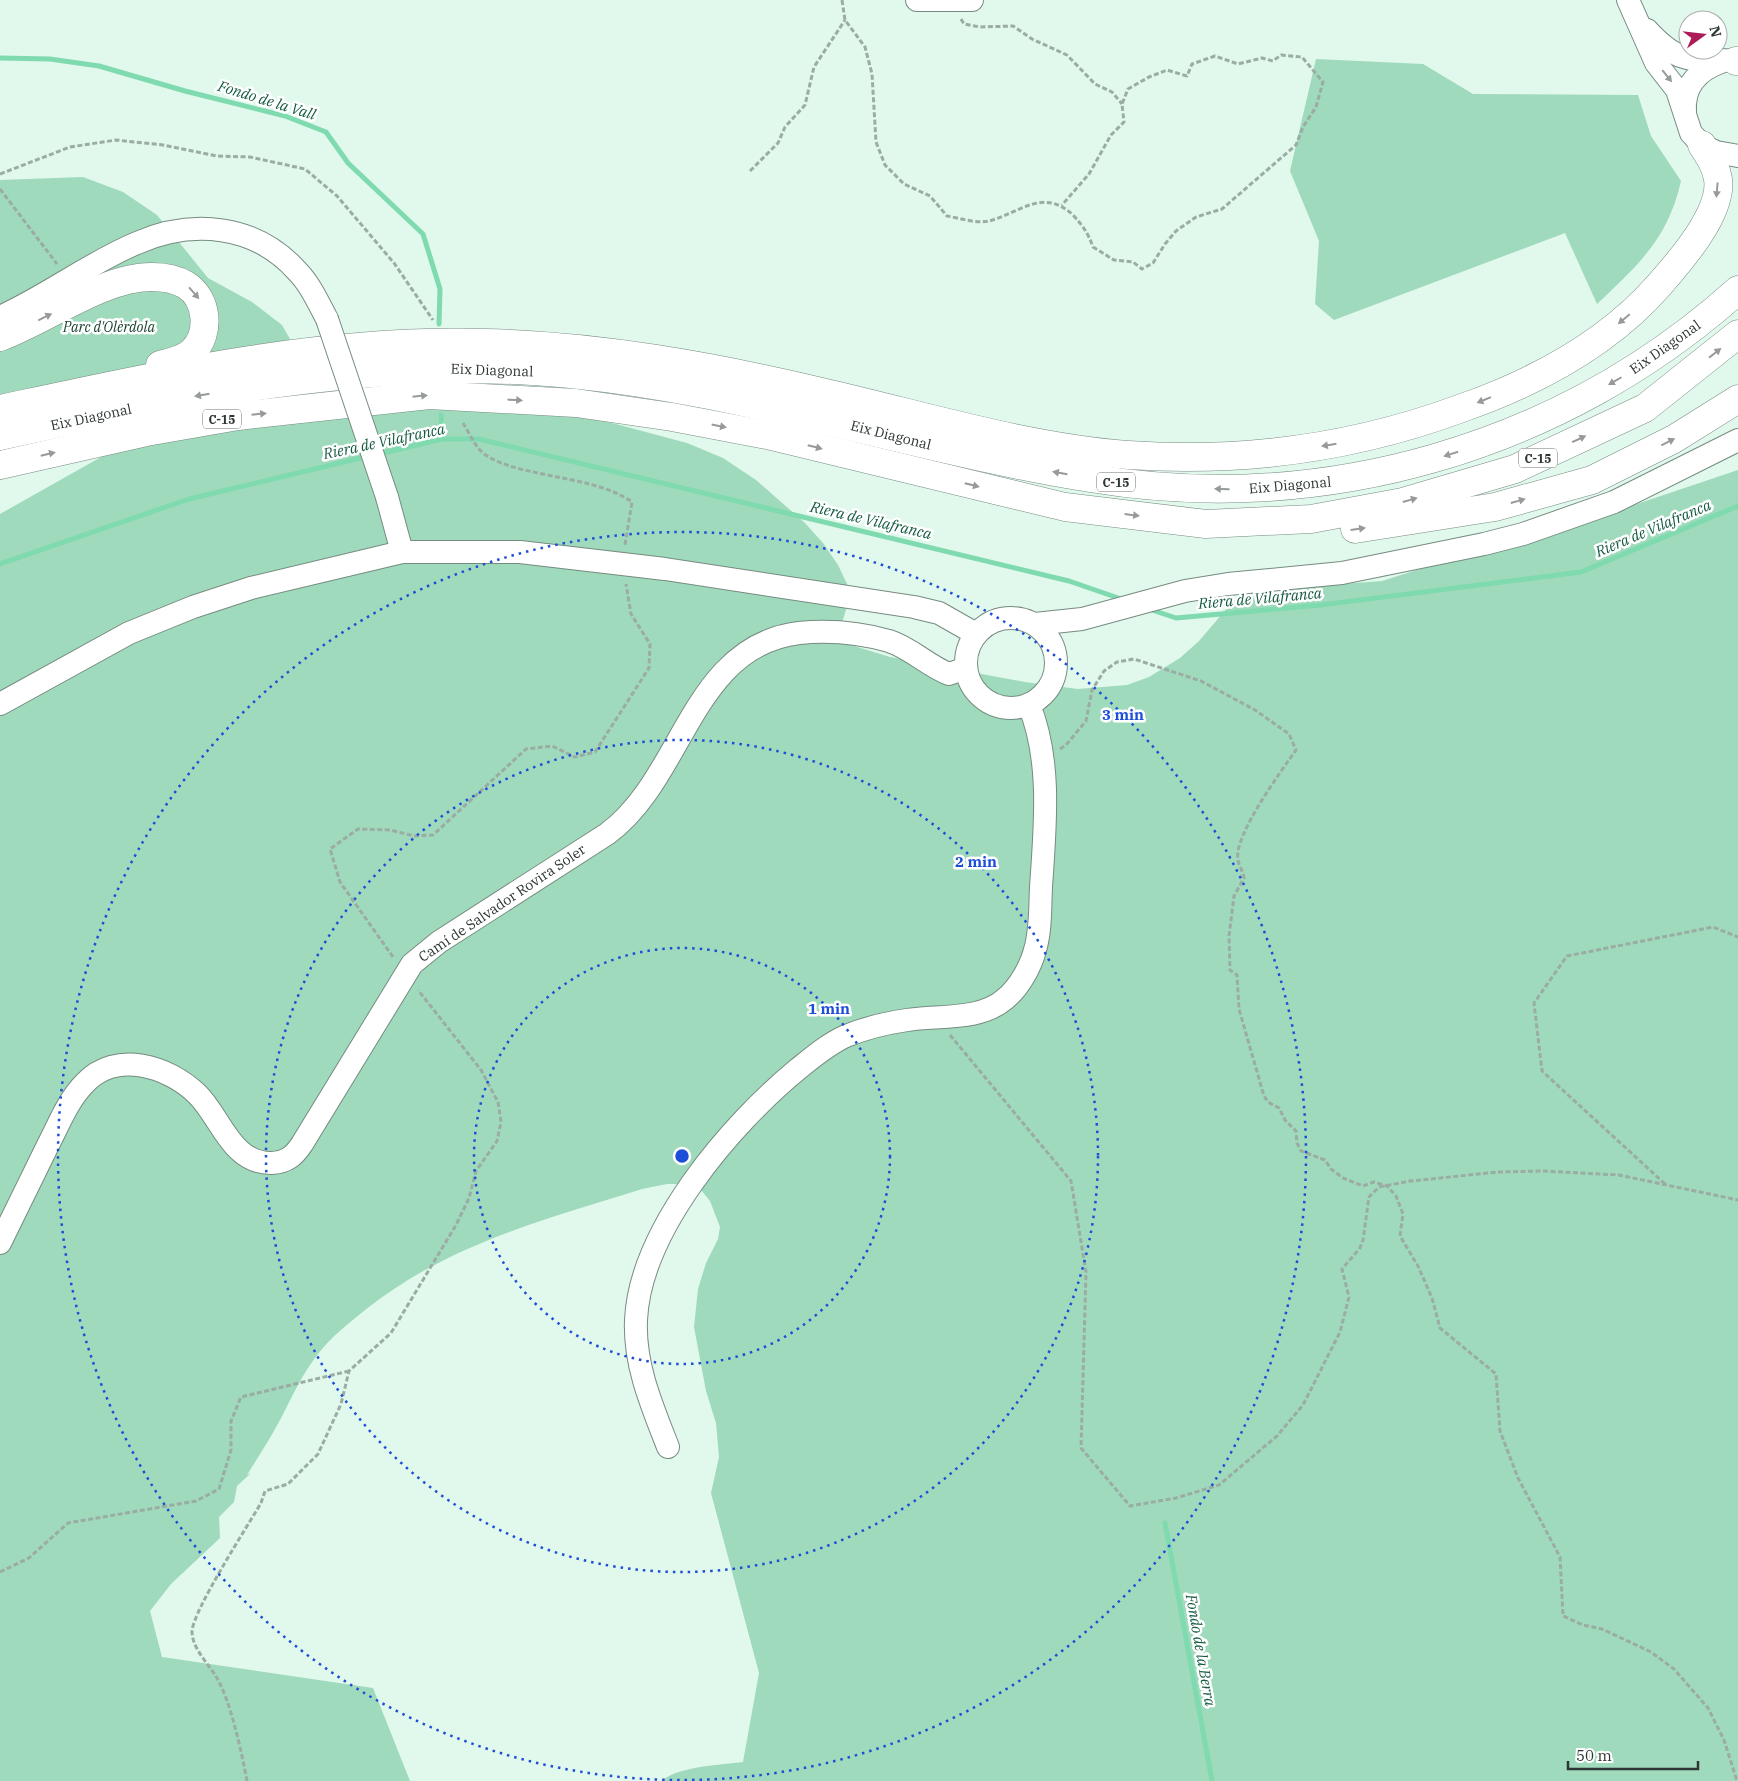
<svg xmlns="http://www.w3.org/2000/svg" width="1738" height="1781" viewBox="0 0 1738 1781" font-family="'IBM Plex Serif',serif">
  <rect width="100%" height="100%" fill="#e1f8ec"/>
  <g fill="#9fdabc">
    <path d="M1316 59 1423 64 1473 94 1638 95 1651 136 1681 181C1668 239 1638 265 1597 304L1565 233 1334 320 1315 304 1319 241 1290 171Z"/>
    <polygon points="83,177 123,192 157,215 208,278 252,302 282,325 295,348 49,467 0,480 0,180"/>
    <path d="M275 400 535 408 612 423 687 443 723 458 756 480 805 523 823 543 838 565 849 588V600L840 629 851 645 890 657 1025 682 1078 689 1127 685 1149 677 1180 658 1199 641 1234 600 1316 586 1382 581 1448 560 1494 552 1738 470V1781H662C678 1766 722 1765 743 1762L759 1673 711 1493 719 1457 716 1423 706 1391 694 1327 698 1289 706 1263 718 1239 720 1227 710 1201 701 1190 690 1184H667L642 1189C541 1221 450 1243 365 1310 349 1323 331 1337 318 1354 302 1374 292 1397 280 1420 270 1439 258 1457 247 1475L251 1473 237 1486 234 1502 219 1517 220 1538 171 1584 150 1611 162 1657 373 1688 410 1781H0V514L126 443Z"/>
  </g>
  <g fill="none" stroke-linecap="round" stroke-linejoin="round">
    <g stroke="#7fdab0" stroke-width="5">
      <polyline points="0,58 50,59 99,66 185,91 285,116 326,132 348,163 423,234 440,289 439,324"/>
      <polyline points="441,415 442,439"/>
      <polyline points="379,454 442,439 479,439 1069,581 1124,600"/>
      <polyline points="0,564 189,499 369,456"/>
      <polyline points="1149,609 1176,618 1321,605 1581,572 1738,506"/>
      <polyline points="1165,1523 1212,1781"/>
    </g>
    <g stroke="#768b80" stroke-width="24">
      <g id="minor">
        <polyline points="917,0 972,0"/>
        <polyline points="1628,0 1656,63 1677,90 1691,133 1702,145 1716,152 1738,156"/>
        <path d="M1647 30C1682 68 1692 57 1738 61"/>
        <path d="M1685 112C1683 86 1698 70 1721 62"/>
        <path d="M0 317C47 296 89 263 137 243 192 219 255 224 297 271 310 284 318 302 327 319"/>
        <polyline points="387,497 402,552"/>
        <circle cx="1011" cy="663" r="45"/>
        <polyline points="1035,624 1082,619 1185,591 1228,584 1342,573 1484,544 1523,534 1614,502 1738,440"/>
        <polyline points="0,704 129,633 193,607 251,588 402,552 520,552 665,569 914,607 939,613 976,634"/>
        <path d="M0 1243C16 1210 32 1177 48 1145 59 1124 68 1100 85 1083 116 1050 168 1066 197 1094 221 1117 231 1164 272 1163 287 1162 294 1156 302 1144L412 964 439 942 607 834C684 778 691 646 799 633 829 630 861 633 889 641 911 648 928 666 949 674L966 668"/>
        <path d="M668 1447C652 1406 634 1365 636 1320 640 1230 731 1124 798 1069 813 1057 828 1044 846 1036 865 1028 887 1023 907 1020 938 1015 980 1021 1005 999 1019 988 1031 966 1035 950 1041 930 1040 907 1041 887 1045 827 1052 761 1029 705"/>
      </g>
    </g>
    <g stroke="#768b80" stroke-width="29">
      <g id="highway">
        <polyline points="1736,61 1738,61"/>
        <path d="M0 337C46 320 105 276 152 277 164 277 176 279 186 285 208 299 211 334 192 352 183 360 171 362 160 365"/>
        <path d="M0 409C159 375 322 338 486 343 600 346 712 366 822 392 923 415 1024 447 1128 455 1243 463 1354 448 1462 408 1536 382 1608 344 1660 284 1681 260 1723 212 1718 179 1716 166 1709 156 1702 145"/>
        <path d="M0 436C181 397 361 358 547 372 732 386 908 449 1090 478 1323 517 1562 448 1738 290"/>
        <polyline points="0,465 146,432 238,416 429,395 576,403 672,417 767,435 1065,507 1206,524 1311,519 1403,502 1515,469 1645,408 1738,334"/>
        <polyline points="1355,529 1495,507 1592,480 1674,439 1738,399"/>
      </g>
    </g>
    <g stroke="#9aaca3" stroke-width="3" stroke-dasharray="5 2.5" stroke-linecap="butt">
      <path d="M842 0 845 20 865 47 872 74 876 142 885 165 904 184 930 196 947 216C959 218 977 224 989 221 1020 213 1043 187 1073 215 1083 226 1088 233 1093 247L1114 260 1133 262 1142 269 1153 263 1165 244 1176 231 1196 217 1222 209 1296 145 1303 127 1316 107 1323 82 1302 57 1281 55 1273 61 1262 58 1238 64 1215 56 1192 64 1187 76 1167 70 1149 77 1128 89 1122 104 1124 122 1111 135 1089 174 1062 205"/>
      <polyline points="961,19 964,24 980,27 1013,26 1032,39 1067,55 1095,84 1112,92 1122,104"/>
      <polyline points="750,171 778,143 785,127 805,105 814,67 845,20"/>
      <polyline points="0,174 70,147 116,140 163,145 217,156 250,157 305,169 337,196 394,263 433,320"/>
      <polyline points="0,189 57,264"/>
      <path d="M463 423C468 431 473 442 479 449 505 478 592 473 632 502L625 545"/>
      <path d="M1060 749 1066 745 1086 721 1092 690 1104 671 1117 662 1134 659 1201 681 1255 710 1289 734 1296 750C1282 770 1233 836 1238 860 1239 866 1243 871 1244 878L1234 896 1229 936 1230 970 1237 975 1239 1009 1264 1096 1268 1102 1279 1108 1285 1120 1296 1131 1297 1143 1301 1151 1325 1160 1331 1169 1343 1178 1363 1186 1374 1182 1387 1186 1396 1196 1403 1214 1400 1236 1418 1266 1432 1298 1440 1328 1496 1374 1500 1431 1518 1478 1560 1557 1563 1616 1583 1625 1602 1629 1651 1652 1674 1669 1708 1708 1724 1740 1737 1781"/>
      <polyline points="393,957 340,882 330,849 358,829 390,830 414,836 433,835 526,749 552,746 575,757 595,752 649,668 650,644 631,614 626,584"/>
      <polyline points="950,1035 1071,1181 1086,1272 1081,1448 1130,1506 1176,1498 1219,1485 1277,1436 1303,1405 1340,1332 1349,1297 1342,1269 1360,1248 1363,1240 1369,1197 1379,1187 1410,1181 1499,1172 1542,1171 1619,1175 1738,1200"/>
      <polyline points="1665,1184 1542,1071 1534,1003 1567,956 1713,927 1738,937"/>
      <polyline points="0,1572 29,1558 68,1523 196,1501 219,1489 231,1450 231,1421 241,1397 349,1371"/>
      <path d="M247 1781C242 1754 230 1697 215 1675 207 1662 192 1648 192 1631 194 1609 247 1527 261 1503L265 1491 288 1484 318 1454 341 1404 349 1371 391 1333 456 1225 469 1198 476 1171 497 1141 501 1122 498 1102 481 1070 418 990"/>
    </g>
    <use href="#minor" stroke="#fff" stroke-width="22"/>
    <use href="#highway" stroke="#fff" stroke-width="28"/>
    <g stroke="#768b80" stroke-width="24" stroke-linecap="butt">
      <polyline id="minor-bridge" points="327,319 387,497"/>
    </g>
    <use href="#minor-bridge" stroke="#fff" stroke-width="22"/>
  </g>
  <defs><path id="oneway-solid" d="M-6-.8H1V-3.2L6.5 0L1 3.2V.8H-6Z" transform="scale(1.25)"/></defs>
  <g fill="#969a98">
    <use href="#oneway-solid" transform="translate(1667 76) rotate(51)"/>
    <use href="#oneway-solid" transform="translate(1717 190) rotate(95)"/>
    <use href="#oneway-solid" transform="translate(194 293) rotate(49)"/>
    <use href="#oneway-solid" transform="translate(45 317) rotate(-26)"/>
    <use href="#oneway-solid" transform="translate(1624 319) rotate(140)"/>
    <use href="#oneway-solid" transform="translate(1715 353) rotate(-38)"/>
    <use href="#oneway-solid" transform="translate(1615 381) rotate(150)"/>
    <use href="#oneway-solid" transform="translate(202 395) rotate(170)"/>
    <use href="#oneway-solid" transform="translate(420 396) rotate(-6)"/>
    <use href="#oneway-solid" transform="translate(515 400) rotate(3)"/>
    <use href="#oneway-solid" transform="translate(1484 400) rotate(158)"/>
    <use href="#oneway-solid" transform="translate(259 414) rotate(-6)"/>
    <use href="#oneway-solid" transform="translate(719 426) rotate(11)"/>
    <use href="#oneway-solid" transform="translate(1579 439) rotate(-25)"/>
    <use href="#oneway-solid" transform="translate(1668 442) rotate(-27)"/>
    <use href="#oneway-solid" transform="translate(1329 445) rotate(171)"/>
    <use href="#oneway-solid" transform="translate(815 447) rotate(14)"/>
    <use href="#oneway-solid" transform="translate(48 454) rotate(-13)"/>
    <use href="#oneway-solid" transform="translate(1451 454) rotate(163)"/>
    <use href="#oneway-solid" transform="translate(1060 473) rotate(-170)"/>
    <use href="#oneway-solid" transform="translate(972 485) rotate(14)"/>
    <use href="#oneway-solid" transform="translate(1222 489) rotate(-179)"/>
    <use href="#oneway-solid" transform="translate(1410 500) rotate(-16)"/>
    <use href="#oneway-solid" transform="translate(1518 501) rotate(-16)"/>
    <use href="#oneway-solid" transform="translate(1132 515) rotate(7)"/>
    <use href="#oneway-solid" transform="translate(1358 529) rotate(-8)"/>
  </g>
  <g fill="none" stroke="#1d4ed8" stroke-width="2.5" stroke-dasharray="2.5 5">
    <circle cx="682" cy="1156" r="208"/>
    <circle cx="682" cy="1156" r="416"/>
    <circle cx="682" cy="1156" r="624"/>
  </g>
  <g text-anchor="middle" dominant-baseline="central" stroke-width="5" stroke-linejoin="round" paint-order="stroke">
    <g fill="#fff" stroke="#6c7270" stroke-width="1">
      <rect x="203" y="409.5" width="38" height="19" rx="4"/>
      <rect x="1519" y="448.5" width="38" height="19" rx="4"/>
      <rect x="1097" y="472.5" width="38" height="19" rx="4"/>
    </g>
    <g font-size="12" font-weight="bold" fill="#2d3632">
      <text x="222" y="419">C-15</text>
      <text x="1538" y="458">C-15</text>
      <text x="1116" y="482">C-15</text>
    </g>
    <g font-size="14" font-style="italic" fill="#153d2c" stroke="#fff">
      <text x="109" y="327">Parc d'Olèrdola</text>
    </g>
    <g font-size="14" fill="#2d3632" stroke="#fff">
      <text transform="translate(1665 347) rotate(-35)">Eix Diagonal</text>
      <text transform="translate(492 370) rotate(2)">Eix Diagonal</text>
      <text transform="translate(91 417) rotate(-12)">Eix Diagonal</text>
      <text transform="translate(891 435) rotate(14)">Eix Diagonal</text>
      <text transform="translate(1290 485) rotate(-5)">Eix Diagonal</text>
      <text transform="translate(502 903) rotate(-34)">Camí de Salvador Rovira Soler</text>
    </g>
    <g font-size="15" font-style="italic" fill="#145b40" stroke="#fff">
      <text transform="translate(267 100) rotate(17)">Fondo de la Vall</text>
      <text transform="translate(384 441) rotate(-12)">Riera de Vilafranca</text>
      <text transform="translate(871 520) rotate(13)">Riera de Vilafranca</text>
      <text transform="translate(1653 528) rotate(-23)">Riera de Vilafranca</text>
      <text transform="translate(1260 598) rotate(-5)">Riera de Vilafranca</text>
      <text transform="translate(1201 1650) rotate(80)">Fondo de la Berra</text>
    </g>
  </g>
  <circle cx="682" cy="1156" r="8" fill="#1d4ed8" stroke="#fff" stroke-width="2.5"/>
  <g font-size="15" text-anchor="middle" font-weight="bold" fill="#1d4ed8" stroke="#fff" stroke-width="5" stroke-linejoin="round" paint-order="stroke">
    <text x="1123" y="720">3 min</text>
    <text x="976" y="867">2 min</text>
    <text x="829" y="1014">1 min</text>
  </g>
  <g transform="translate(1703 35) rotate(75)"><circle r="24" fill="#ffffff" stroke="#abafad"/>
  <path d="M0-4L9 19L0 12L-9 19Z" fill="#ab1b56"/>
  <text y="-8" font-size="14" font-weight="bold" text-anchor="middle" fill="#2d3632">N</text>
  </g>
  <path d="M1568 1761v8h130v-8" fill="none" stroke="#2d3632" stroke-width="2.5"/>
  <text x="1576" y="1761" font-size="15" fill="#2d3632" stroke="#ffffff" stroke-width="4" paint-order="stroke">50 m</text>
</svg>
